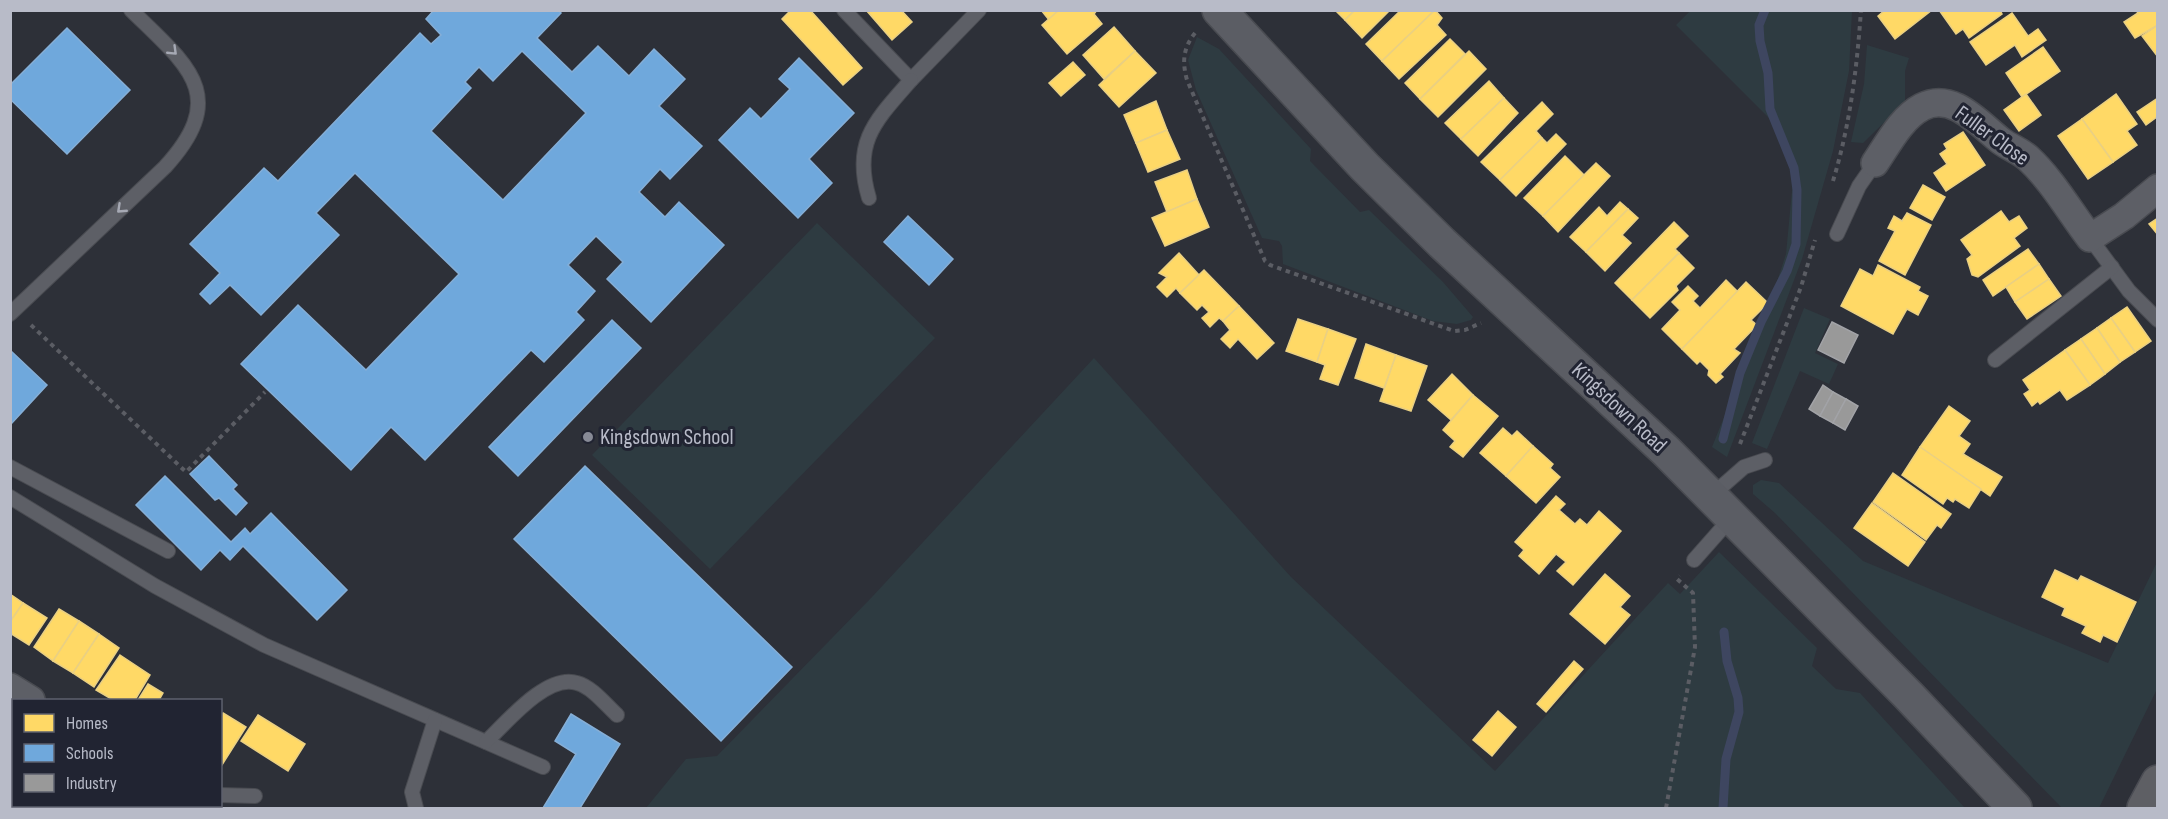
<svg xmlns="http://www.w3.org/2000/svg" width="2168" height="819" viewBox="0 0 2168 819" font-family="'Sofia Sans Condensed',sans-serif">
  <rect width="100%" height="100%" fill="#2d3038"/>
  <g fill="#2e3b41">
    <polygon points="1690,11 1852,11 1849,71 1833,151 1802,259 1727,457 1712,447 1770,303 1786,254 1793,180 1783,132 1676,25"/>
    <polygon points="1197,37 1219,49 1311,149 1310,161 1360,212 1369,210 1443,282 1473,317 1471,320 1457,324 1433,321 1283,264 1282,246 1279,241 1262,238 1196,90 1188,60"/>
    <polygon points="1867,45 1909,58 1905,71 1905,102 1863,143 1851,142 1864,84"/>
    <polygon points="817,223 935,338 710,569 592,455"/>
    <polygon points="1804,308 1830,319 1815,353 1838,364 1829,384 1800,371 1767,449 1752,443"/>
    <polygon points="1094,358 1291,577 1495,771 1668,583 1680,594 1719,552 1817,648 1812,666 1836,689 1860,693 1965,808 646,808 686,759 717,756 872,597"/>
    <polygon points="1761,480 1779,483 1863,561 2108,663 2157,562 2157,689 2099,808 2062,808 1775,513 1753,494 1753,485"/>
  </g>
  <g fill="#ffd966" stroke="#ead083" stroke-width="1.5">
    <polygon points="791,10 810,10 862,68 843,85 782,19"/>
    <polygon points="866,10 901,10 912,22 892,40"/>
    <polygon points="1041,10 1059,10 1049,20"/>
    <polygon points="1059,10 1097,10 1094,14 1102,24 1067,54 1042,25"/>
    <polygon points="1335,10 1355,10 1345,20"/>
    <polygon points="1355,10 1390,10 1362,38 1345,20"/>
    <polygon points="1401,10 1435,10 1382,61 1366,44"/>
    <polygon points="1435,10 1442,18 1437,25 1446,35 1399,79 1382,61"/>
    <polygon points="1885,10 1932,10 1895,39 1878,16"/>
    <polygon points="1939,10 2000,10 2002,14 1969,38 1963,29 1956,34"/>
    <polygon points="2136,10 2158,10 2158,25 2135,38 2124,22 2138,13"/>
    <polygon points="2012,13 2028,36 2038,29 2046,40 2022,57 2015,45 1986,65 1970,42"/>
    <polygon points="2158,25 2158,57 2142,36"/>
    <polygon points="1114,27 1135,51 1104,79 1083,55"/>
    <polygon points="1450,39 1465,54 1420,99 1405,83"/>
    <polygon points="2043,47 2060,71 2022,97 2006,73"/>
    <polygon points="1135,51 1156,73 1119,107 1099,85"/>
    <polygon points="1469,51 1486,69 1438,117 1420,99"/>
    <polygon points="1073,62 1085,75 1061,96 1049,83"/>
    <polygon points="1489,81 1504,98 1461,139 1445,123"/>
    <polygon points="2026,94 2041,115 2019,131 2004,110"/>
    <polygon points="2116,94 2137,124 2127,131 2137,145 2113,162 2082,119"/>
    <polygon points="1504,98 1518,113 1478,156 1461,139"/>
    <polygon points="2158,98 2158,116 2146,125 2137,112"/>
    <polygon points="1156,101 1167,130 1136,143 1124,115"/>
    <polygon points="1542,102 1553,114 1536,131 1542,138 1500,180 1481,162"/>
    <polygon points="2082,119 2113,162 2088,179 2058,136"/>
    <polygon points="1167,130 1180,159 1148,172 1136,143"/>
    <polygon points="1963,132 1985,165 1946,191 1934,173 1947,164 1940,154 1947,149 1944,144"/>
    <polygon points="1556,134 1566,144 1516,196 1500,180 1542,138 1547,143"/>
    <polygon points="1565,156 1584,175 1543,216 1524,198"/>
    <polygon points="1596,163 1610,176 1558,232 1543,216"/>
    <polygon points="1187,170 1197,199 1167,212 1155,182"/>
    <polygon points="1923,185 1945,197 1932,220 1910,208"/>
    <polygon points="1197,199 1209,227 1165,246 1152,218"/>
    <polygon points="1620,202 1628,209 1586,252 1570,237 1599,207 1607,216"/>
    <polygon points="1628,209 1638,218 1622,235 1631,243 1605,271 1586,252"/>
    <polygon points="2001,211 2009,222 2019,216 2027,228 2014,238 2020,246 1978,277 1972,275 1967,259 1972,255 1961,240"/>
    <polygon points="1907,213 1931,225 1905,275 1879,261 1895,231 1888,228 1894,216 1902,221"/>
    <polygon points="2158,218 2158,235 2149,224"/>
    <polygon points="1674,222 1688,236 1675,249 1679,253 1632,300 1615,283"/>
    <polygon points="2028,249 2039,264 1993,296 1983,280"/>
    <polygon points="1179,253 1199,275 1180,293 1176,288 1167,297 1157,287 1167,277 1159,273"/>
    <polygon points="1679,253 1694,268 1676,286 1678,290 1650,318 1632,300"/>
    <polygon points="2039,264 2049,279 2015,302 2006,287"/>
    <polygon points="1878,265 1920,287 1918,291 1928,296 1918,315 1907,309 1893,334 1841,306 1860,269 1873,276"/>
    <polygon points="1204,270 1239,306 1223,321 1219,318 1210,327 1202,318 1209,312 1202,305 1197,310 1180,293"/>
    <polygon points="2049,279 2061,296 2027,319 2015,302"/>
    <polygon points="1726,280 1738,292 1682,349 1662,329 1680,310 1672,302 1688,286 1698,296 1693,301 1700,308"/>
    <polygon points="1746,282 1768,303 1751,320 1757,325 1734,349 1740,353 1720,374 1723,377 1716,383 1708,375 1709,370 1700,361 1697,364 1682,349"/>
    <polygon points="1239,306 1274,343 1257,359 1238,339 1230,348 1221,339 1230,330 1223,321"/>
    <polygon points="2127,307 2151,341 2135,352 2111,318"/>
    <polygon points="2111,318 2135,352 2120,362 2097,328"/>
    <polygon points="1298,319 1328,329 1317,362 1286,351"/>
    <polygon points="2097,328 2120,362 2105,374 2081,339"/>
    <polygon points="1328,329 1356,339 1338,385 1320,379 1325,365 1317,362"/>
    <polygon points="2081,339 2105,374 2090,385 2065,350"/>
    <polygon points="1366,344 1396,355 1384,388 1355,378"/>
    <polygon points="2065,350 2090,385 2067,400 2060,390 2040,404 2038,401 2032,406 2024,394 2030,390 2023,380"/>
    <polygon points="1396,355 1427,366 1411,411 1380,401"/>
    <polygon points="1452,374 1473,395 1451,420 1428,400"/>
    <polygon points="1473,395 1498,416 1463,457 1450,447 1455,441 1443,430"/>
    <polygon points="1949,406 1970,421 1959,436 1970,444 1963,454 2002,477 1990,496 1920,447"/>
    <polygon points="1503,428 1512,436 1517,431 1533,446 1506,476 1480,453"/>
    <polygon points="1533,446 1553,464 1550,468 1560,477 1536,503 1506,476"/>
    <polygon points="1920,447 1981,489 1969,508 1955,499 1953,502 1947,498 1943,504 1902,475"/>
    <polygon points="1893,473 1951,514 1941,528 1937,525 1926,540 1873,502"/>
    <polygon points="1556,496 1565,504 1559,510 1575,524 1580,519 1587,525 1599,511 1621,531 1573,585 1557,571 1566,562 1556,554 1539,574 1519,556 1524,550 1515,542"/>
    <polygon points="1872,503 1925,542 1908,566 1854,528"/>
    <polygon points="2055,570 2078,581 2081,576 2136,602 2117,642 2103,635 2100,642 2082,633 2086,626 2062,615 2065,608 2042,597"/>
    <polygon points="1605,574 1630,596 1620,607 1630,615 1605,644 1570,614"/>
    <polygon points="10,594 23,603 10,622"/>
    <polygon points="23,603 47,618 29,645 10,633 10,622"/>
    <polygon points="59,609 79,621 53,661 34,647"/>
    <polygon points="79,621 99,634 73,673 53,661"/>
    <polygon points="99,634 119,648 94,687 73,673"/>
    <polygon points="120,655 150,675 135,700 113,700 96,690"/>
    <polygon points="1574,661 1583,669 1546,712 1537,704"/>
    <polygon points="148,684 163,693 159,700 138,700"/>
    <polygon points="1498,711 1516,727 1492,756 1473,740"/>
    <polygon points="223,713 246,727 220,768 220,717"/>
    <polygon points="258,715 305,744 288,771 241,741"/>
    <polygon points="14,765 14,806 17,806 15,808 10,806 10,770"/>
    <polygon points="22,806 65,806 63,808 22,808"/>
    <polygon points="71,806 125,806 130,808 69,808"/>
  </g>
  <g fill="#6fa8dc" stroke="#85aed6" stroke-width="1.5" fill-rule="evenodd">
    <path d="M434 10H558L561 13 537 38 572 72 598 46 629 76 654 49 685 79 659 106 702 146 670 179 660 169 639 192 665 217 679 202 724 245 651 322 607 279 623 262 596 236 568 265 595 291 576 312 584 320 544 362 531 350 425 460 391 427 351 470 241 364 298 305 366 370 459 274 355 173 316 213 339 235 261 315 230 285 210 304 200 294 220 273 190 244 264 168 278 181 420 33 431 44 441 35 426 19ZM522 51 586 113 503 200 431 131 471 88 465 82 479 67 493 81Z"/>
    <polygon points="67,28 130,90 67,154 10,99 10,85"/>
    <polygon points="799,58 854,113 809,159 832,183 798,218 719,140 750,108 761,119 790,89 779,79"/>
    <polygon points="908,216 953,259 929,285 884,242"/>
    <polygon points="612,320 641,348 518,476 489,447"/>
    <polygon points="11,351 47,385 10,425 10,352"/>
    <polygon points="209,456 237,485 233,489 247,503 236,515 219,498 215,500 190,474"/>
    <polygon points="585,466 792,667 721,741 514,539"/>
    <polygon points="165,476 231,542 245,528 250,534 271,513 347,590 317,620 243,546 230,560 220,550 201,570 136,505"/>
    <polygon points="571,714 620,744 580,808 543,808 576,754 555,741"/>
  </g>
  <g fill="#999" stroke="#a2a3a7" stroke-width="1.5">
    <polygon points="1832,322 1858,335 1844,363 1818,350"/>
    <polygon points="1823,385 1833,392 1820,416 1809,409"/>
    <polygon points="1833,392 1846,399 1833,423 1820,416"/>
    <polygon points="1846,399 1858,406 1845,430 1833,423"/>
  </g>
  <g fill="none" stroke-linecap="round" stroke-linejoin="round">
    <g stroke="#3e4660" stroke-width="9">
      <polyline points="1723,439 1740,373 1761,322 1787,271 1796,244 1797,190 1794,168 1770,109 1768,73 1760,41 1759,25 1765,10"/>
      <polyline points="1723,808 1726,759 1739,712 1738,698 1727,661 1724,632"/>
    </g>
    <g stroke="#494b51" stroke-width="16">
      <g id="service">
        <polyline points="844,10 911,80 979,10"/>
        <path d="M869 198C852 142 876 120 911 80"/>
        <polyline points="1837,234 1859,186 1875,163"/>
        <polyline points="2090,238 2129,291 2158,320"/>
        <path d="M10 314 165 167C231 95 187 65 131 10"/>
        <polyline points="1995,360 2112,267"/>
        <polyline points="10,467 168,551"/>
        <polyline points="1711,496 1744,467 1765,460"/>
        <polyline points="10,497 155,586 264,645 543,767"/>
        <polyline points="1694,560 1732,517"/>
        <path d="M486 742C506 723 547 673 577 683 592 687 605 704 617 715"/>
        <polyline points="220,795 255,796"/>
        <polyline points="416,808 412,792 435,720"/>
      </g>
    </g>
    <g stroke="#494b51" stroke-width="30">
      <g id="minor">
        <path d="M1875 163C1888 144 1901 118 1922 107 1953 91 1979 124 2001 141 2009 147 2020 151 2028 158 2052 180 2070 212 2090 238L2124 216 2158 188"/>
        <polyline points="10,687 31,700"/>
        <polyline points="162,808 164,806"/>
      </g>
    </g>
    <g stroke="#494b51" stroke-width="36">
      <polyline id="secondary" points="1219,10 1365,167 1442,243 1666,451 1908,695 2015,808"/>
    </g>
    <g stroke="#4a4c53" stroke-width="36">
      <polyline id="trunk" points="2144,808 2158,782"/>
    </g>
    <g stroke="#5b5d64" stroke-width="4" stroke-dasharray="4.5 4.5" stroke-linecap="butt">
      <path d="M1195 33C1183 48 1182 62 1187 80L1265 261 1270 265 1454 331 1465 330 1481 323"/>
      <path d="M1833 181C1850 125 1857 68 1861 10"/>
      <polyline points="31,325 186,472 265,392"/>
      <polyline points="1740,444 1801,287 1815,240"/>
      <polyline points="1666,808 1695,647 1693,593 1677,579 1680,576"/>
    </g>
    <use href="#service" stroke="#5d5f66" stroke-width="14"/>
    <use href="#minor" stroke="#5d5f66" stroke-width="27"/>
    <use href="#secondary" stroke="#5b5d64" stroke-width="33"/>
    <use href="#trunk" stroke="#5e5f64" stroke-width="33"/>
  </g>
  <defs><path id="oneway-chevron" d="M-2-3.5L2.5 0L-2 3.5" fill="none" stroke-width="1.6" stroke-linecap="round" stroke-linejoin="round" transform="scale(1.5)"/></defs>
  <g stroke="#a6a9b4">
    <use href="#oneway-chevron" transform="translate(173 51) rotate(44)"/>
    <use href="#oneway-chevron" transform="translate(121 209) rotate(137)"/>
  </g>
  <circle fill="#878a96" stroke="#212432" stroke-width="2" cx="588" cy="437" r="6"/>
  <g text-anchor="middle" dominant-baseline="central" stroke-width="6" stroke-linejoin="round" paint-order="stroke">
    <g font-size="22" fill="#b8bbc8" stroke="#212432">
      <text transform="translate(1992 136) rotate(36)">Fuller Close</text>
      <text transform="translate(1619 408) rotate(43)">Kingsdown Road</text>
    </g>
    <g font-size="22" fill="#b8bbc8" stroke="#212432" text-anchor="start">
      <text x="600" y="437">Kingsdown School</text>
    </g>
  </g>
  <rect width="2168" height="819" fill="none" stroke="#b8bbc8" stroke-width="24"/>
  <rect x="12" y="699" width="210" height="108" fill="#212432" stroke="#5d606e" stroke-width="1.5"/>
  <rect x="24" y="714" width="30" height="18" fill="#ffd966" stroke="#5d606e" stroke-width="1.5"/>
  <text x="66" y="729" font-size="18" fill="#b8bbc8">Homes</text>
  <rect x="24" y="744" width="30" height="18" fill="#6fa8dc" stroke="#5d606e" stroke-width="1.5"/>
  <text x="66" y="759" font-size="18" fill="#b8bbc8">Schools</text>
  <rect x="24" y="774" width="30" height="18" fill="#999999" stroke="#5d606e" stroke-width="1.5"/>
  <text x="66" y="789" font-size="18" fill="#b8bbc8">Industry</text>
</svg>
